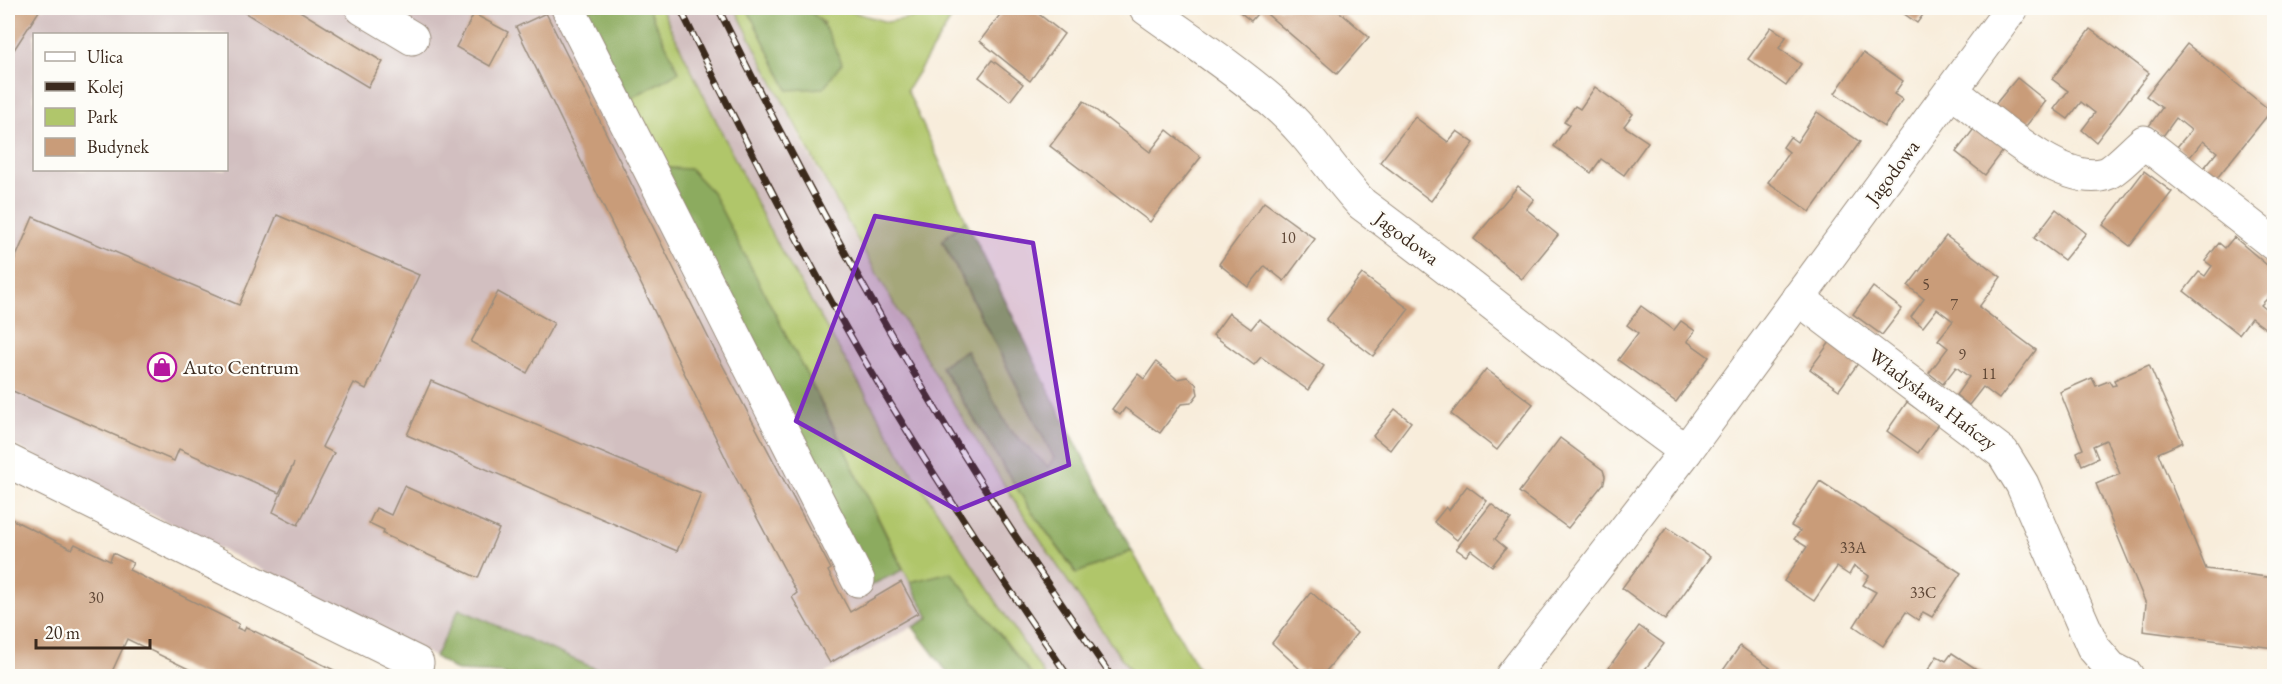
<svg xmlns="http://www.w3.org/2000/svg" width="2282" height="684" viewBox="0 0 2282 684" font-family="'EB Garamond',serif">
  <rect width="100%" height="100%" fill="#fdfcf7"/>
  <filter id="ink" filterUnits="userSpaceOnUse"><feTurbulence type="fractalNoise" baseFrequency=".0167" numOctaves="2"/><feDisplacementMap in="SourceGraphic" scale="12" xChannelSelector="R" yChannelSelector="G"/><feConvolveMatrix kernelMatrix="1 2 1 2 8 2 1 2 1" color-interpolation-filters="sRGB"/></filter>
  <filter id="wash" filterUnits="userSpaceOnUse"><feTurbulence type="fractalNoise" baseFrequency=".008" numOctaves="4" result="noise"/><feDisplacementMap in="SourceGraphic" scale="24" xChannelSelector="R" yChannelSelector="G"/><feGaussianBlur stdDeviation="1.35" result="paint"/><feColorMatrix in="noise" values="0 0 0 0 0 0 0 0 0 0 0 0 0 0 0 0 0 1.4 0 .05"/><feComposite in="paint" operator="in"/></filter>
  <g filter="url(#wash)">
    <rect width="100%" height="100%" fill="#f8eddb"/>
    <g fill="#d2bfc0" fill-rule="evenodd">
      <path d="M8 8H584L871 585 903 570 930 618 820 676H612L459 609 435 657 8 442ZM34 34H226V170H34Z"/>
      <polygon points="661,8 735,8 804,146 899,315 1017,505 1134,676 1045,676 904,460 771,233"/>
    </g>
    <g fill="#b0c66b" stroke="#767844" stroke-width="1.5">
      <polygon points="648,8 661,8 771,233 904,460 1045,676 1032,676 951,572 910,582 827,414 712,192 690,169 663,168 629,99 679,72"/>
      <path d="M735 8H747L788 90 824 23 805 8H846L850 11 887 22 920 16 933 8H958L907 90 966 220 942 241 1054 458 1048 467 1009 429 966 350 941 367 1032 512 1076 573 1132 551 1202 676H1134C982 465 851 240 735 8Z"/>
    </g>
    <g fill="#8cab5f" stroke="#646a3e" stroke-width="1.5">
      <polygon points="584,8 648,8 679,72 629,99"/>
      <path d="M747 8C814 7 814 0 842 63L824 88 788 90Z"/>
      <polygon points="663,168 690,169 712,192 827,414 903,570 871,585"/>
      <polygon points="966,220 1053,399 1132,551 1077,573 1032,512 941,366 966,350 1009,429 1048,467 1054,458 942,240"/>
      <polygon points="951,572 1031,674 1032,676 950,676 913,627 929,618 910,582"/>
      <polygon points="459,609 612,676 508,676 501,673 457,671 435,657"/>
    </g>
    <g id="blocks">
      <g fill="#c99c79">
        <polygon points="8,8 41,8 8,59"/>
        <polygon points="237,8 295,8 383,62 368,87"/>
        <polygon points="1005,8 1031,8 1064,34 1030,81 980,41"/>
        <polygon points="1235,8 1335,8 1369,37 1337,74 1261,9 1251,21"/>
        <polygon points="1896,8 1928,8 1917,23"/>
        <polygon points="546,13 714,349 831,569 828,571 850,612 901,582 918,613 830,663 792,597 797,593 731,469 516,27"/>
        <polygon points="474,14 508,32 490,66 456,47"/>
        <polygon points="1771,27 1786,37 1779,48 1801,64 1786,86 1748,59"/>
        <polygon points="2090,29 2149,73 2096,142 2082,130 2095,113 2081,102 2068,119 2054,109 2068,91 2052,79"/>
        <polygon points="2187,44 2271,111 2217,178 2204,168 2217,152 2203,141 2190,157 2177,147 2191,130 2176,118 2163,136 2149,126 2162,108 2146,96"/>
        <polygon points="1863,53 1903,81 1894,94 1903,100 1884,127 1835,93"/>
        <polygon points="992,60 1023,84 1010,101 979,77"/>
        <polygon points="2017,78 2046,101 2022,131 1993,107"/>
        <polygon points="1595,87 1633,114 1624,126 1648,142 1624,175 1601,159 1591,173 1554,146 1569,125 1564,122 1575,106 1580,109"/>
        <polygon points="1084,101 1150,152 1167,130 1201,157 1150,222 1050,146"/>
        <polygon points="1817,112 1860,142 1810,212 1768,182 1789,152 1783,147 1790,137 1797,142"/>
        <polygon points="1415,117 1448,142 1457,131 1474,143 1431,201 1380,162"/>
        <polygon points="1977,125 2006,147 1985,175 1956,152"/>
        <polygon points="2144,171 2172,192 2130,246 2103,225"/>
        <polygon points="1518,186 1534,199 1526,209 1558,235 1522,279 1474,239"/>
        <polygon points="1264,202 1315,239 1284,281 1265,266 1248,287 1219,264"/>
        <polygon points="2056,209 2086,233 2064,260 2034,238"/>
        <polygon points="277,215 419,275 366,389 354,383 322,447 334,453 298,525 273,512 294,463 279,493 179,449 174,461 8,389 8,276 33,217 239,305"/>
        <polygon points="1946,236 2001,277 1979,307 2036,350 1999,399 1983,387 1969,405 1956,395 1969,377 1956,367 1943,384 1929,373 1948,348 1938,340 1953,321 1937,309 1923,327 1911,317 1924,299 1908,286"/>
        <polygon points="2234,237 2274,271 2274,292 2261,305 2274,316 2274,324 2269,331 2251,318 2239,334 2184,291 2199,272 2205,276 2212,266 2205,261 2219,243 2225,248"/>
        <polygon points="1362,274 1409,309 1373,356 1326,320"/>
        <polygon points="1873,287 1902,309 1882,335 1853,314"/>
        <polygon points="498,292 554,323 527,373 471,342"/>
        <polygon points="1641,306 1674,330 1681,321 1695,331 1687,341 1709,357 1676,402 1618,360 1638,333 1627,325"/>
        <polygon points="1229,313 1251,329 1259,319 1324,366 1308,390 1261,357 1254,365 1213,335"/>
        <polygon points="1830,342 1859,362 1839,390 1810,369"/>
        <polygon points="1156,362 1177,379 1187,377 1196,384 1198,394 1191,403 1181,404 1160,433 1125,408 1120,415 1112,409 1138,374 1144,379"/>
        <polygon points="2149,365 2183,442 2158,453 2206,569 2274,578 2274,648 2143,631 2146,604 2096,484 2120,474 2106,440 2093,446 2098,458 2082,465 2077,452 2083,449 2060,392 2092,378 2096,386 2109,381 2112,386 2116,385 2114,380"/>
        <polygon points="1486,369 1533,404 1497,450 1451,414"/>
        <polygon points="431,381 701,494 677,551 407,435"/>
        <polygon points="1907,402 1938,424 1918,453 1887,431"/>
        <polygon points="1395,409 1411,422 1390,450 1373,436"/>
        <polygon points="1560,438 1603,470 1605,476 1604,483 1568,528 1519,492"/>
        <polygon points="1820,481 1961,573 1932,617 1923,612 1918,620 1906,612 1883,646 1854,626 1876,592 1863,585 1869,576 1862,571 1854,566 1849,575 1837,567 1814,601 1784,581 1807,547 1794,539 1800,531 1791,526"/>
        <polygon points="404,486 499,529 478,578 383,534 384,530 369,523 376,508 391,515"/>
        <polygon points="1467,486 1487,501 1457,540 1434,522 1446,507 1449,510"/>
        <polygon points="1491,504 1511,519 1495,539 1506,548 1492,566 1471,550 1466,556 1456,549"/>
        <polygon points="9,518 72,549 75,544 110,561 113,553 133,563 129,570 239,624 237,628 244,631 246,627 338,672 334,676 203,676 127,639 110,676 8,676"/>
        <polygon points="1667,527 1710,557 1665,620 1622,588"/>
        <polygon points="1311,592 1357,633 1322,676 1316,676 1305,669 1303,672 1272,643"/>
        <polygon points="1639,626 1664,644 1640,676 1622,676 1609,667"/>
        <polygon points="1740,646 1776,672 1773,676 1719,676"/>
        <polygon points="1952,653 1987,676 1924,676 1937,656 1946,661"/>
      </g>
    </g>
  </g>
  <g filter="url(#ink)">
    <use href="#blocks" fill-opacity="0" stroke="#9a8c7c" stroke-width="1.5"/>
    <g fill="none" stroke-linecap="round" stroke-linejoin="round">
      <g stroke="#9a8c7c" stroke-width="35">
        <g id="minor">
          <polyline points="362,8 412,38"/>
          <polyline points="568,8 858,580"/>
          <path d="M1146 8C1189 39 1235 69 1275 104 1309 133 1332 172 1362 204 1472 285 1576 372 1686 451"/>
          <path d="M1952 91C1988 118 2060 187 2105 174 2115 171 2135 149 2144 142L2274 244"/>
          <polyline points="1798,298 2003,453 2022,484 2093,647 2111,668 2127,676"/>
          <polyline points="8,461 417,663 407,676"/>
          <polyline points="1512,676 1686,451 2012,8"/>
        </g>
      </g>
      <use href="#minor" stroke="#fff" stroke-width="33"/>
      <g stroke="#3b2a1e" stroke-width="7">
        <g id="rail">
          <path d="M680 8C736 123 794 238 858 349 923 461 995 569 1068 676"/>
          <path d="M718 8C806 188 904 366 1014 534 1046 582 1079 629 1111 676"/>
        </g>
      </g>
      <use href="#rail" stroke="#fdfcf7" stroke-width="4.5" stroke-dasharray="14" stroke-linecap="butt"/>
    </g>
  </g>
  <path fill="#7b2cbf" fill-opacity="0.2" stroke="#7b2cbf" stroke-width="4.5" stroke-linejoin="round" d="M875 216 1033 243 1069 465 957 510 796 421Z"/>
  <defs>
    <g id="shop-ring" transform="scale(1.5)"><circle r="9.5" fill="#fdfcf7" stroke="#b5179e" stroke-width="1.5"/><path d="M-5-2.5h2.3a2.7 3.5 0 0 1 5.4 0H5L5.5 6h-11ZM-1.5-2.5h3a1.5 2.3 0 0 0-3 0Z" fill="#b5179e"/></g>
  </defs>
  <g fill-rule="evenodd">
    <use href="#shop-ring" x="162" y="367"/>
  </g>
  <g text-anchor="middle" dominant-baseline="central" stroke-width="4.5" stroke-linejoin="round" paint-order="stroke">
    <g font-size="16" fill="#5e4635">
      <text x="1288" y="237">10</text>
      <text x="1926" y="284">5</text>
      <text x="1954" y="304">7</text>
      <text x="1962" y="354">9</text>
      <text x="1989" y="373">11</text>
      <text x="1853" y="547">33A</text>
      <text x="1923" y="592">33C</text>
      <text x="96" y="597">30</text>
    </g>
    <g font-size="20" fill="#3b2a1e" stroke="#fdfcf7">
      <text transform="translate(1892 172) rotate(-53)">Jagodowa</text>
      <text transform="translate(1407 238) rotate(37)">Jagodowa</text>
      <text transform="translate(1933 399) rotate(37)">Władysława Hańczy</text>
    </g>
    <g font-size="20" fill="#3b2a1e" stroke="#fdfcf7" text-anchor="start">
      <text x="183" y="367">Auto Centrum</text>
    </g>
  </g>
  <rect width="2282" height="684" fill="none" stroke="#fdfcf7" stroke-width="30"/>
  <rect x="33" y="33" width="195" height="138" fill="#fdfcf7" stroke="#afa8a0" stroke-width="1.5"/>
  <rect x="45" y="52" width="30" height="9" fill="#ffffff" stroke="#afa8a0" stroke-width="1.5"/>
  <text x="87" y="63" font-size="18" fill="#3b2a1e">Ulica</text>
  <rect x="45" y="82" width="30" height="9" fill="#3b2a1e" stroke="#afa8a0" stroke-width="1.5"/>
  <text x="87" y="93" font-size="18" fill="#3b2a1e">Kolej</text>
  <rect x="45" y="108" width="30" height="18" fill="#b0c66b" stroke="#afa8a0" stroke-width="1.5"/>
  <text x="87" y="123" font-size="18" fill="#3b2a1e">Park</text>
  <rect x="45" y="138" width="30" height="18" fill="#c99c79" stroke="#afa8a0" stroke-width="1.5"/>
  <text x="87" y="153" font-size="18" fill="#3b2a1e">Budynek</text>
  <path d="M36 639v9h114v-9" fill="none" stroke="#3b2a1e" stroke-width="3"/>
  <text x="45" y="639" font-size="18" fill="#3b2a1e" stroke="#fdfcf7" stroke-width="4.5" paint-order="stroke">20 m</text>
</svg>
